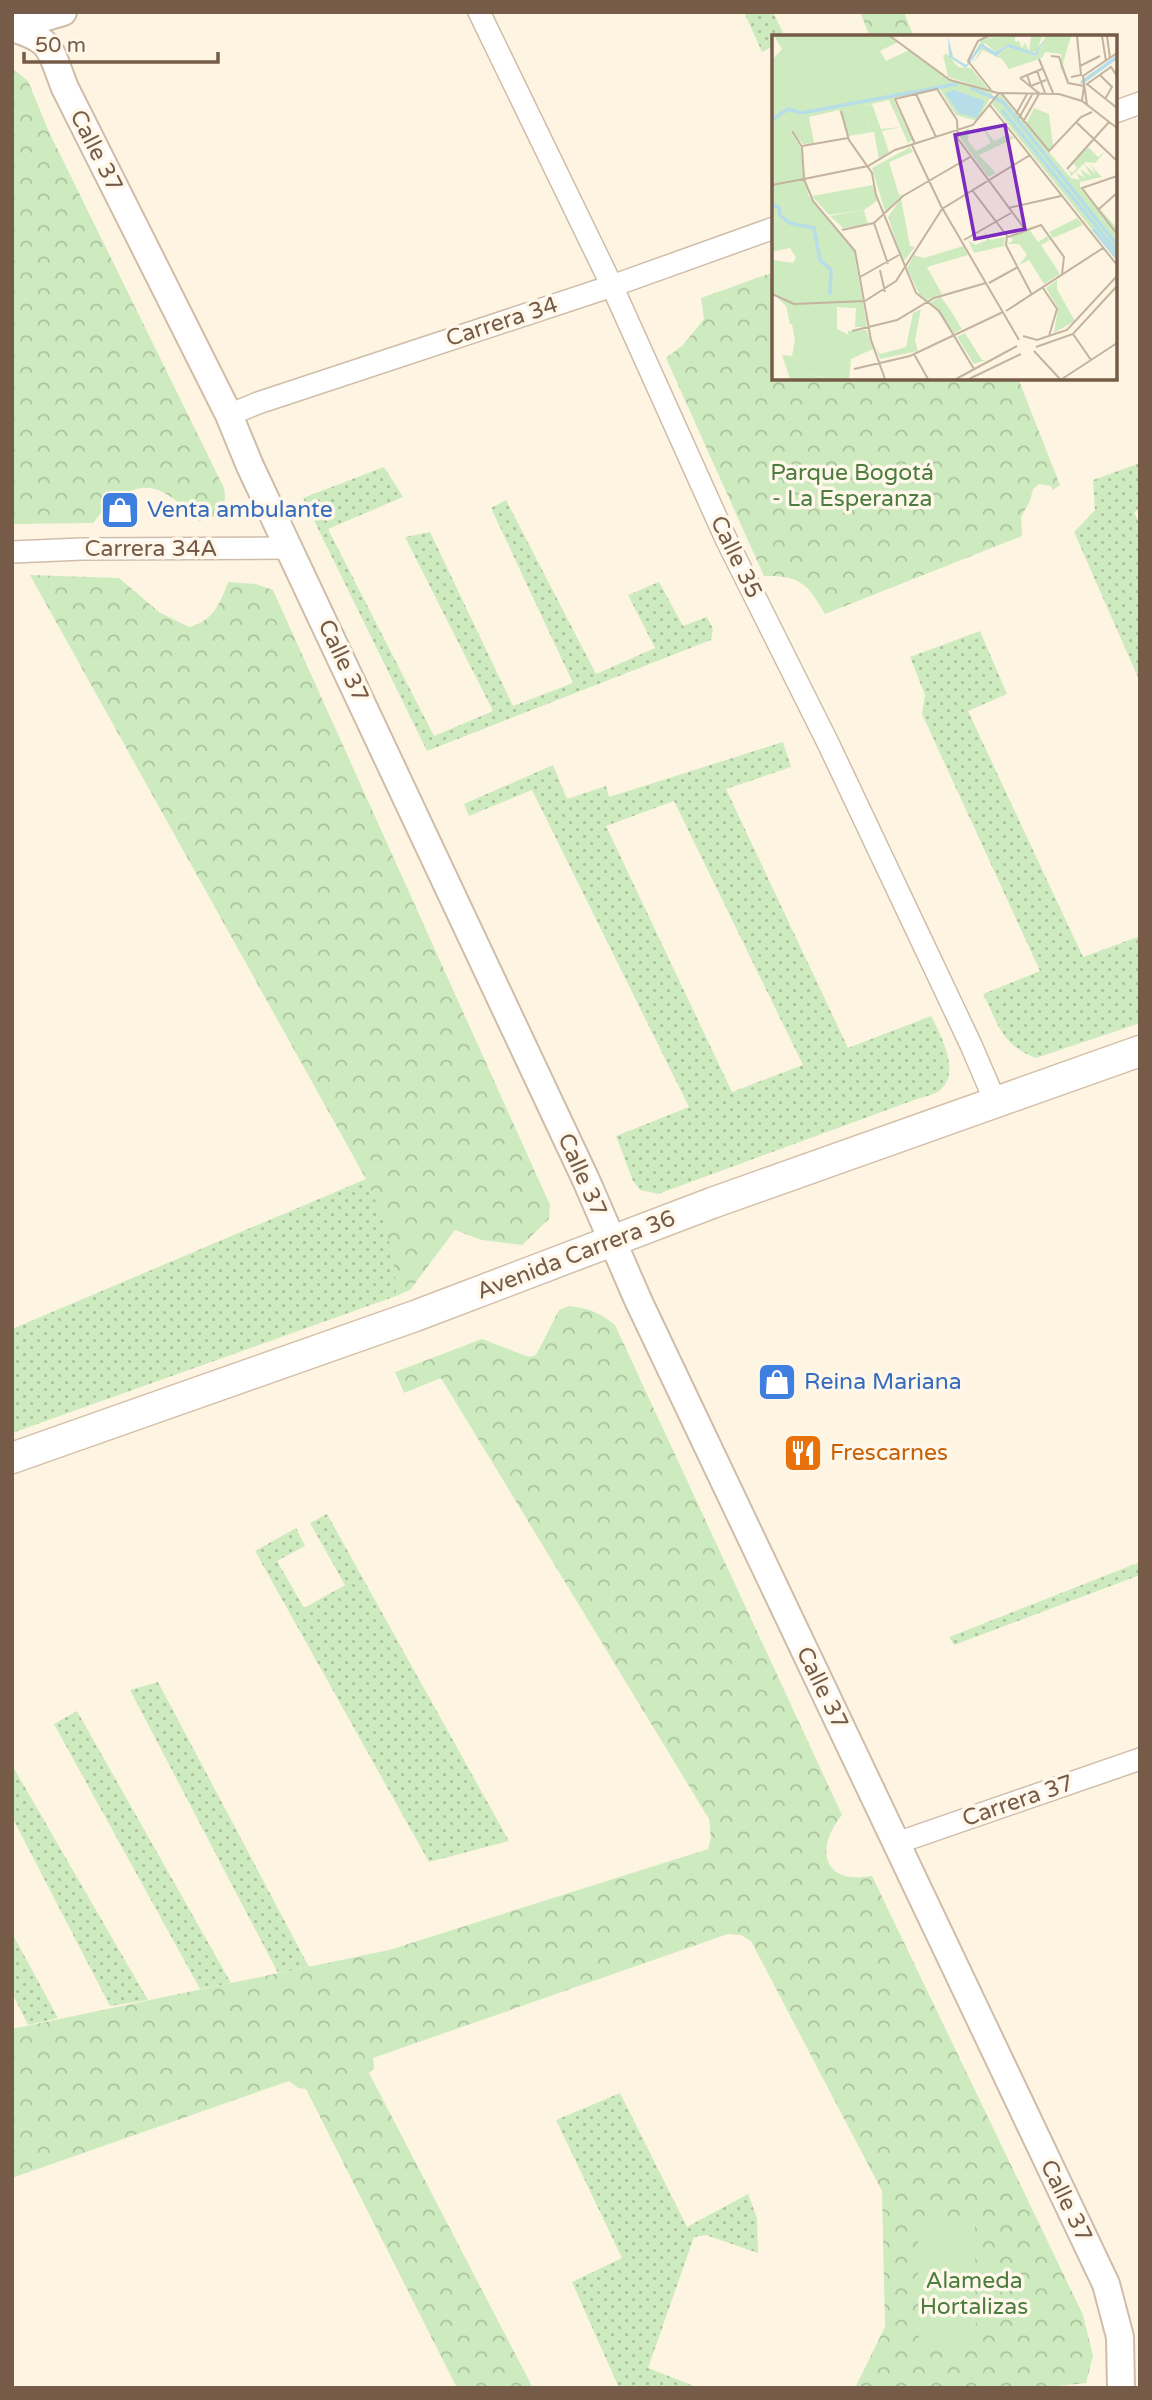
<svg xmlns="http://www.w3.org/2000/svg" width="1152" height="2400" viewBox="0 0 1152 2400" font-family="'Varela Round',sans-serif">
  <defs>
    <pattern id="grass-dots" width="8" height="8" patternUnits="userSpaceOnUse" patternTransform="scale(1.75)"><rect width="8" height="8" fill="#ceebc0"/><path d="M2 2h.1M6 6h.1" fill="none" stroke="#acc29e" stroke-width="1.8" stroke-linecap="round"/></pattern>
    <pattern id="park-crowns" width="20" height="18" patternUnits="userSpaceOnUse" patternTransform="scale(1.75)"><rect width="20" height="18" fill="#ceebc0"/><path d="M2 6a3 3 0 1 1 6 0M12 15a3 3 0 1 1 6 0" fill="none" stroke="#acc29e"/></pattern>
  </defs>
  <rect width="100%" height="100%" fill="#fdf5e2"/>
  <g fill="url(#grass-dots)" fill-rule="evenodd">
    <polygon points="744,12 773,12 785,37 774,37 774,46 762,52"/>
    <polygon points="1140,463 1140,509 1134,512 1140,525 1140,682 1074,532 1095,510 1093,480"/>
    <polygon points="384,467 403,497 328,529 434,736 493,711 405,537 430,532 513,706 573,683 491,508 506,500 596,674 655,648 628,595 659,582 683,626 707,617 713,629 711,640 427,751 303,498"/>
    <path d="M980 631 1007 694 968 711 1083 957 1140 936V1023L1036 1058C1001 1045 999 1025 983 994L1040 971 922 714 925 695 910 657Z"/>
    <path d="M783 742 791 767 726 789 848 1048 931 1016C941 1036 962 1073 939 1091 933 1095 923 1097 917 1099L658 1194 640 1190 633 1181 616 1136 689 1107 532 790 469 816 464 804 553 765 567 799 606 786 609 797ZM674 801 803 1065 732 1092 606 826Z"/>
    <polygon points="366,1179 387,1225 396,1274 396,1296 12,1433 12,1329"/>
    <polygon points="327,1514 509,1841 429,1862 255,1551 296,1528 305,1546 277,1561 304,1608 345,1585 310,1523"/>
    <polygon points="1140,1562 1140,1575 954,1645 949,1637"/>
    <polygon points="158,1682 309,1967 278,1973 130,1690"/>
    <polygon points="77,1711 231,1983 200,1989 54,1724"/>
    <polygon points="12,1765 148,2000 110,2006 12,1817"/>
    <polygon points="12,1933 58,2018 28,2025 12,1993"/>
    <polygon points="620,2093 687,2227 748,2194 757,2218 758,2253 706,2235 694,2237 648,2368 699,2388 619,2388 572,2282 622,2258 556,2120"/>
  </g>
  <g fill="url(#park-crowns)">
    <polygon points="860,12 904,12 914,37 870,37"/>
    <path d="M12 68 28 81 49 132 224 488C228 508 219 518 199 521 176 500 153 474 122 496 110 504 102 511 93 523L12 524Z"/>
    <path d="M774 272V378H1018L1060 485 1053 490 1051 486 1039 484 1033 489 1030 501 1021 517 1022 536 825 614C807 583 801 576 764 576L666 358 683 345 704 319 701 298Z"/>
    <path d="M30 575 119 578 159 612 189 627C213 621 220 604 228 582L256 584 273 590 550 1205 549 1219 522 1245 482 1240 455 1230 410 1290 396 1296C395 1248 385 1221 366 1179Z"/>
    <path d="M569 1306C589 1308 600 1313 615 1325L842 1815C814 1849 823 1885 872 1876L1083 2315 1093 2356 1086 2383 1038 2388H855L885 2327 882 2191 751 1941 741 1935 728 1934 373 2058 374 2068 369 2073 533 2388H457L306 2089 298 2088 289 2081 12 2178V2029L389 1950 708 1849 711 1838 709 1819 441 1378 404 1393 395 1372 482 1339 529 1357 536 1355 559 1310Z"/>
  </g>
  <polygon fill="#ceebc0" points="918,2223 975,2223 976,2348 919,2349"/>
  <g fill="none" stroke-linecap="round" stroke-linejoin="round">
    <g stroke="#cfbda9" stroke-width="24">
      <g id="minor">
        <polyline points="479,12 612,286 726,539 828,743 971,1045 995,1101"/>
        <polyline points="1115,112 1140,103"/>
        <polyline points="229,415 258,403 612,286 774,228"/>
        <polyline points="12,552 82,549 289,548"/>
        <polyline points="897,1843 1140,1759"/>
      </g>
    </g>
    <g stroke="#cfbda9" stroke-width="30">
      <g id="tertiary">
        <polyline points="12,27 63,12"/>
        <path d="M12 28C54 40 50 51 65 88L229 415 250 466 586 1180 638 1300 1106 2284 1120 2337 1121 2388"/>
      </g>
    </g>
    <g stroke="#d4bfa8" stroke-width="33">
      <polyline id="secondary" points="12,1458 415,1316 712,1203 1140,1051"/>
    </g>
    <use href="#minor" stroke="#fff" stroke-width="21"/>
    <use href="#tertiary" stroke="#fff" stroke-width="26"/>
    <use href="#secondary" stroke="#fff" stroke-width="30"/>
  </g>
  <defs>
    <g id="shop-square" transform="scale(2.0125)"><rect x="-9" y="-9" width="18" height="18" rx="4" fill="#3f7fe0" stroke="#fff8ea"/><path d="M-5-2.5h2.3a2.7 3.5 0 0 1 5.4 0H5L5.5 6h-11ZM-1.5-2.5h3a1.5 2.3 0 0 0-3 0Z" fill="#fff"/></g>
    <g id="restaurant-square" transform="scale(2.0125)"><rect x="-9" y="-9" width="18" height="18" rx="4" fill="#e8710a" stroke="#fff8ea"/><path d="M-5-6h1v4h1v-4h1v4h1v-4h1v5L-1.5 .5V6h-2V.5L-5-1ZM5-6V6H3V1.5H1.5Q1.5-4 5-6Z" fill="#fff"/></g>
  </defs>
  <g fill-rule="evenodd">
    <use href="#shop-square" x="120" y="510"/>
    <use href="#shop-square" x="777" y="1382"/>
    <use href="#restaurant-square" x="803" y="1453"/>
  </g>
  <g text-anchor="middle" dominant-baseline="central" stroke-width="7" stroke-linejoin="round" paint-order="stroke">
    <g font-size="23" fill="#765c48" stroke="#fff8ea">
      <text transform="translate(96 151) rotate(63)">Calle 37</text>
      <text transform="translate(502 322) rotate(-18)">Carrera 34</text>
      <text x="151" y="549">Carrera 34A</text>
      <text transform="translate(736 557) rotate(64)">Calle 35</text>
      <text transform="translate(343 661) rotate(65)">Calle 37</text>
      <text transform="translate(582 1175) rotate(66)">Calle 37</text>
      <text transform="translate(576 1255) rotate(-21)">Avenida Carrera 36</text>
      <text transform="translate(822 1688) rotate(64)">Calle 37</text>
      <text transform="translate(1018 1801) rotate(-19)">Carrera 37</text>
      <text transform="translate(1066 2201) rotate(64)">Calle 37</text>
    </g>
    <g font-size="23" fill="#4c7d3f" stroke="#fff8ea">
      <text x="852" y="473">Parque Bogotá<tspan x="852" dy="26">- La Esperanza</tspan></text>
      <text x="974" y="2281">Alameda<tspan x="974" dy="26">Hortalizas</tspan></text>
    </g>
    <g font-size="23" fill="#366cbe" stroke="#fff8ea" text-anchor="start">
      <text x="147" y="510">Venta ambulante</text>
      <text x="804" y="1382">Reina Mariana</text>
    </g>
    <g font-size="23" fill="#c56008" stroke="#fff8ea" text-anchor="start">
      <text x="830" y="1453">Frescarnes</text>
    </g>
  </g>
  <g transform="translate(772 35)">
    <rect width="345" height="345" fill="#fdf5e2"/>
    <path d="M2 1H118L126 7 108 16 114 26 137 15 178 45 221 58 205 86 184 80 167 53 121 63 140 105 136 108 117 65 91 71 99 96 77 101 67 75 37 82 42 108 31 109 18 96 29 113 36 160 82 216 95 292H83L84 273 65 272 61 329 54 342 32 340 20 321 23 305 17 274 0 257V225L22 228 24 222 18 213 0 217V25L10 14ZM248 1 243 2V7L247 6 250 13 253 8 257 16 259 1H270L265 17H251L237 9 223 17 213 8 197 27 211 3ZM274 1H299L290 32 298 47 312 50 295 46 288 32 289 19 273 17 270 23 237 34 230 24 211 15 200 30 210 12 226 21 235 12 264 21ZM175 19 186 32 199 33 217 55 176 42 171 20ZM228 59 299 143 308 145 304 138 313 143 308 134 319 141 312 129 324 139 317 128 330 142 308 147V152L345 193V226L220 69ZM91 175 96 189 71 193 58 181ZM95 295 101 314 79 324 77 344 76 296Z" fill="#ceebc0"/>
    <path d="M42 1H52L51 9 81 1 76 8 54 15 42 29 40 18 50 16ZM19 200 34 222 32 225 46 238 15 241 24 222 18 213Z" fill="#ceebc0"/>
    <path d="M100 69 109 94 129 92 110 96 117 117 107 125 102 97 77 101 99 96 91 71ZM262 73 277 79 281 110 277 115 254 89ZM208 88 222 106 236 99 243 103 207 120 224 138 216 142 186 100 197 93 196 106 204 116 219 108ZM25 107 17 146 3 150 0 149 6 146 4 140 10 139ZM138 112 141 117 117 127 127 160 131 159 113 177 100 133ZM316 112 326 122 334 116 323 128 314 127 299 141 296 133 300 138 305 133 301 128ZM101 150 105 166 92 175 96 189 91 175 57 180 40 161ZM129 163 138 211 143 212 131 227 116 182ZM0 166 30 190 39 188 50 198 45 202 49 222 64 247 61 265 21 266 0 257V253L34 260 41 257 47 244 22 207 0 192ZM305 183 311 190 281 203 277 197ZM262 190 257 194 266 207 275 201 278 205 269 210 288 239 272 249 257 225 247 230 255 220 247 209H235L241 206 239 202ZM212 196 218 205 233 202 232 211 202 218 196 205 203 210 215 205ZM191 211 196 220 155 232 170 259 154 265 147 259 135 233 142 220 152 223ZM285 245V254L303 286 282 298 286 273 274 253ZM169 262 177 273 190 294 182 298 158 267ZM85 269 86 273 65 272V294L77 300V344H18L10 320 20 321 32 340 54 342 61 329 62 299 18 289 14 270ZM149 274 143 305 146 316 108 324 104 313 108 319 134 312 141 278ZM193 298 210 325H214L202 329 185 302Z" fill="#ceebc0"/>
    <path d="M176 1 181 22 194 30 209 8 223 17 237 9 263 18 274 1 264 21 235 12 224 22 210 12 194 33 177 22ZM182 55 213 66 205 83 187 78 173 58Z" fill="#b6dde8"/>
    <path fill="none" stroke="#b6dde8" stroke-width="3.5" d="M309 48 345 22M199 53 231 67 345 210M230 75 345 217M0 85 16 74 29 78 185 49M0 170 7 172 8 180 18 188 42 193 48 225 59 235 58 260M321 194 345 223"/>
    <path fill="none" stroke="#c3b39f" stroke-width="2" d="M118 1 178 45 226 58M216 1 206 6 196 26 219 55M330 1 334 26M335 1 338 23M279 21 287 22 296 48 312 51 310 66M267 24 281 58M308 31 328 21M265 36 273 58M255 40 259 51 274 45M328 40 340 52 333 64M345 41 339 32 315 49 345 73M299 42 309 40 305 1M248 43 268 59M248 43 270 34M229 58 277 116 309 82 320 77M144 59 164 102M217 69 345 230M315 70 311 41 345 18M69 76 77 105 100 138 104 160 144 258 167 276 202 334M244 79 255 59M247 83 261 58M251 87 267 59M304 87 345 126M143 109 123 64 165 54 185 85 186 104 252 193M140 110 169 171 247 305M30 111 76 103M295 134 337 87M345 141 310 153 345 199M0 150 32 144 30 112 20 96M200 155 235 201 234 210 260 260M236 173 289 161M327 174 345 158M102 188 116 229M70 195 102 188 131 161 198 122M236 202 269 190 292 222 290 239M192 205 239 178M108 235 113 257M88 242 127 220M217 248 246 232M271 253 285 274 277 301M0 259 22 269 93 266M93 266 124 246 170 174 258 120M234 276 331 213M80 296 125 285 162 263 214 248M301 299 319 325M251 301 265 305 295 295 345 241M264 312 301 299 345 251M262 316 288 344M142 319 156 344M82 334 138 321 231 277M113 344 99 305 83 216 41 166 32 144 96 131 123 115 201 90 227 58 287 59 310 66 345 93M184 344 245 311M197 344 249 319M290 344 345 308"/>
    <path fill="#7b2cbf" fill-opacity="0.15" stroke="#7b2cbf" stroke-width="3.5" d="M233 90 253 194 203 204 183 100Z"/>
    <rect width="345" height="345" fill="none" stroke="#765c48" stroke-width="3.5"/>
  </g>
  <rect width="1152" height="2400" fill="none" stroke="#765c48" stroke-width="28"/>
  <path d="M24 52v10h194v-10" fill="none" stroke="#765c48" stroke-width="3.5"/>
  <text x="35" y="52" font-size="21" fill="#765c48" stroke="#fff8ea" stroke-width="5" paint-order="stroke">50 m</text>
</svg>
